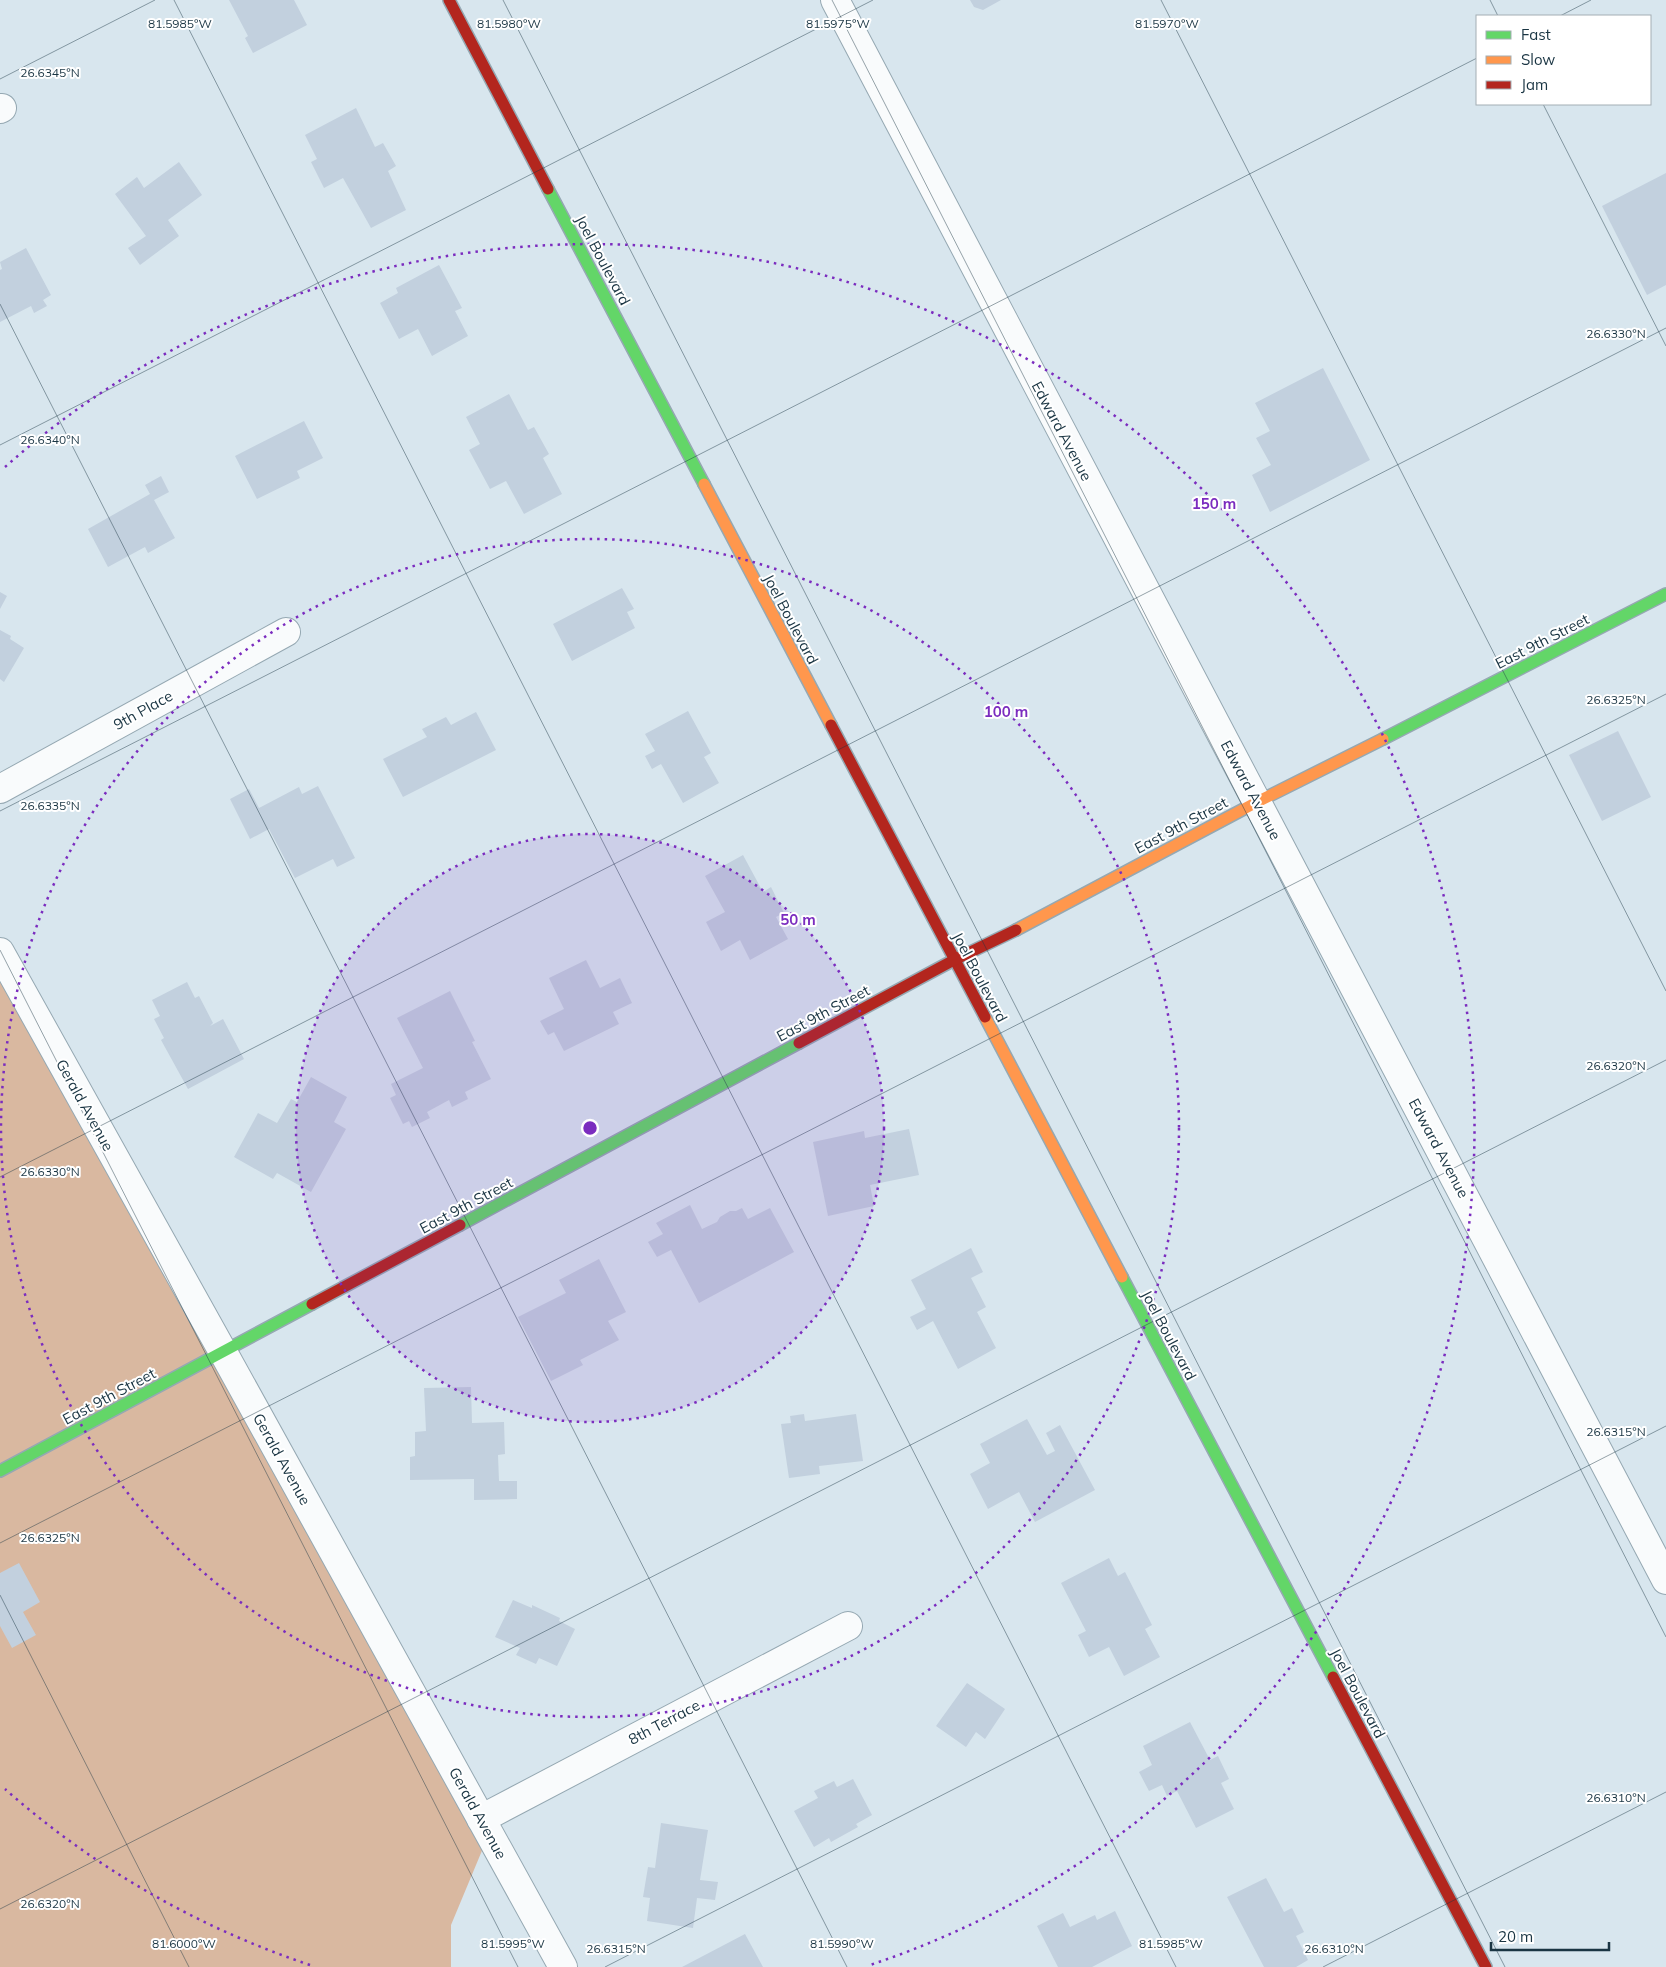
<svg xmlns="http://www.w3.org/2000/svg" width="1666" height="1967" viewBox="0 0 1666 1967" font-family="Mulish,sans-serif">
  <rect width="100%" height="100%" fill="#d8e6ee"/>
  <polygon fill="#d9b8a0" points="0,942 491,1829 451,1925 451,1967 0,1967"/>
  <g fill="#c2d0de">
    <polygon points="229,0 294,0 307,25 253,53 245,38 248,36"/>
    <polygon points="970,0 1001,0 983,10 974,7"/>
    <polygon points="356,108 375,147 383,143 396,166 388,171 406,210 371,228 343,178 324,188 311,162 317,159 305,135"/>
    <polygon points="179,162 202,195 168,220 179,236 140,265 128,248 146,236 115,194 137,177 144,188"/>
    <polygon points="1666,173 1666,285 1647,295 1602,206"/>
    <polygon points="26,248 51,295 43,300 47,306 34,313 31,306 0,322 0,270 2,269 0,262"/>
    <polygon points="439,265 462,308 455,311 468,336 432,356 418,329 399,339 380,303 398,293 396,288"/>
    <polygon points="1323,368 1370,460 1270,512 1252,475 1271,465 1256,438 1270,431 1255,403"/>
    <polygon points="509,394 528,430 534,427 549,454 543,458 562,494 524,514 506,481 490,489 469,450 480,444 466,417"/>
    <polygon points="304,421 323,458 297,471 300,478 257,499 235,456"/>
    <polygon points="161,476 169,492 154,500 175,538 148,553 145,547 108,567 88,529 150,494 145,485"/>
    <polygon points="622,588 634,609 627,612 635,628 572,661 553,624"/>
    <polygon points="0,592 7,596 0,609"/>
    <polygon points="0,630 11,636 10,639 24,648 4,682 0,679"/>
    <polygon points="688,711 711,753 704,757 719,783 683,803 661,764 652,769 645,756 655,751 645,734"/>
    <polygon points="476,712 496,750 403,797 383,759 427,737 422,729 446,717 451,725"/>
    <polygon points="1618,731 1651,797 1602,821 1569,755"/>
    <polygon points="318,786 355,858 337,867 333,859 295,878 269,829 250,839 230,799 249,789 259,808 299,787 302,794"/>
    <polygon points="743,855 763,892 771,887 784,913 776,917 788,939 750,960 740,940 721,951 706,922 725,912 705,876"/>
    <polygon points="586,960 600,988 620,978 632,1003 613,1012 619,1024 564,1051 554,1032 548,1035 540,1021 564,1009 549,978"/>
    <polygon points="187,982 195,998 199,996 213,1023 210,1026 223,1019 244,1059 188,1089 161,1040 164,1038 154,1019 160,1016 152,1000"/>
    <polygon points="450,991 475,1041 472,1042 491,1079 465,1092 468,1099 452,1107 449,1100 427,1112 430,1118 412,1127 409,1121 403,1124 390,1098 396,1095 391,1084 423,1068 397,1018"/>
    <polygon points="311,1077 347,1097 334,1122 346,1129 311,1192 277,1173 273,1179 234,1157 258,1113 277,1123 291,1099 297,1102"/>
    <polygon points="909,1129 919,1175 870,1185 874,1206 828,1216 813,1142 864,1131 865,1138"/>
    <polygon points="690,1205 702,1229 717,1222 720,1217 730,1211 736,1211 742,1208 748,1219 770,1208 794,1252 699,1303 671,1250 657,1257 648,1242 663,1234 656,1223"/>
    <polygon points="971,1248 983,1272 971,1278 986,1307 977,1312 996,1348 958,1369 933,1321 917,1330 910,1317 926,1309 911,1280"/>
    <polygon points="599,1259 626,1312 608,1321 619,1340 580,1360 583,1365 551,1381 518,1317 566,1293 559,1280"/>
    <polygon points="471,1387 472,1423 504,1422 505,1454 498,1455 499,1481 517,1481 517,1499 474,1500 474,1479 410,1480 410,1457 415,1456 415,1432 426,1431 424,1388"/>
    <polygon points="804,1414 805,1421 856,1414 863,1461 819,1466 820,1474 789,1478 781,1424 791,1423 790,1416"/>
    <polygon points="1027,1419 1047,1455 1055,1451 1046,1433 1060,1425 1095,1490 1035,1522 1019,1492 988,1509 970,1474 990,1463 980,1444"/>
    <polygon points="1109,1558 1118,1576 1125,1572 1152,1625 1145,1629 1160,1657 1124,1676 1109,1647 1089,1657 1078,1635 1086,1631 1061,1583"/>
    <polygon points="19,1563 40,1602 23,1612 36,1635 12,1648 0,1626 0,1573"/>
    <polygon points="513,1600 532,1608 532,1605 560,1618 559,1621 575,1629 557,1666 539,1658 536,1664 516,1655 520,1648 495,1637"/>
    <polygon points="967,1683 1005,1709 985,1739 976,1732 966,1747 936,1726"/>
    <polygon points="1190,1722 1210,1760 1218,1756 1229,1779 1221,1783 1234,1809 1196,1828 1177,1791 1167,1796 1162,1785 1149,1791 1139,1772 1152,1765 1143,1746"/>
    <polygon points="853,1779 872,1815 856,1824 858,1827 831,1842 829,1838 814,1847 794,1811 818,1798 814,1791 834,1781 837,1787"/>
    <polygon points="661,1823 708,1830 700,1880 718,1882 715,1900 697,1898 693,1928 647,1921 650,1898 643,1897 648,1867 655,1868"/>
    <polygon points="1266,1878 1284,1912 1292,1908 1304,1932 1296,1936 1308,1960 1296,1967 1264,1967 1227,1897"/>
    <polygon points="1115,1911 1132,1946 1092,1967 1058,1967 1037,1926 1063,1913 1070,1927 1095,1915 1097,1920"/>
    <polygon points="745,1934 763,1967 682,1967"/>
  </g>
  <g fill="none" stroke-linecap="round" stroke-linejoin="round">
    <g stroke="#95a8b2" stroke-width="30">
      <g id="street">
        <polyline points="835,0 1666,1580"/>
        <polyline points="0,109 2,108"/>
        <polyline points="0,789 286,632"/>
        <polyline points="0,952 223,1352 563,1967"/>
        <polyline points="481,1819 848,1626"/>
      </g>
    </g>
    <g stroke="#95a8b2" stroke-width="14">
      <g id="fast">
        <polyline points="548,189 704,484"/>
        <polyline points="1383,739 1666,594"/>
        <polyline points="460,1225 799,1043"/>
        <polyline points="1122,1277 1333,1677"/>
        <polyline points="0,1471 312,1304"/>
      </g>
    </g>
    <g stroke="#95a8b2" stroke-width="14">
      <g id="slow">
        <polyline points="704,484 831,725"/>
        <polyline points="1016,930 1257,802 1383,739"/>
        <polyline points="985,1017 1122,1277"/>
      </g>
    </g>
    <g stroke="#95a8b2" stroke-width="14">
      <g id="jam">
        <polyline points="449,0 548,189"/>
        <polyline points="831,725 985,1017"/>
        <polyline points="799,1043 954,960 1016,930"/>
        <polyline points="312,1304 460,1225"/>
        <polyline points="1333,1677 1486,1967"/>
      </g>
    </g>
    <use href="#street" stroke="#f9fbfc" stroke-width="28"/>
    <use href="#fast" stroke="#63d668" stroke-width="11"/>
    <use href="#slow" stroke="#ff974d" stroke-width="11"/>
    <use href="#jam" stroke="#b3261e" stroke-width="11"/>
  </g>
  <path fill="none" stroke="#1a3543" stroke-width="1" stroke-opacity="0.45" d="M174 0 1176 1967M503 0 1505 1967M832 0 1666 1637M1161 0 1666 991M1490 0 1498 16M1560 16 1591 0M0 79 155 0M1543 104 1666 346M0 304 847 1967M0 445 873 0M0 811 1477 58M0 950 518 1967M0 1177 1666 328M0 1543 1666 694M0 1595 189 1967M0 1909 1666 1060M605 1967 1666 1426M1323 1967 1666 1792"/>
  <circle cx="590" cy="1128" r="294" fill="#7b2cbf" fill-opacity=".12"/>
  <g fill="none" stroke="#7b2cbf" stroke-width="2.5" stroke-dasharray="2.5 5">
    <circle cx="590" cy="1128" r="294"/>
    <circle cx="590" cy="1128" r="589"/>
    <path d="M310 1965A883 883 0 0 1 5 1789M5 467A883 883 0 1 1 870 1965"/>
  </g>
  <g text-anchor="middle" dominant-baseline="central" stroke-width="4" stroke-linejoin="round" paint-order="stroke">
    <g font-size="15" fill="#1a3543" stroke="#fff">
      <text transform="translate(603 260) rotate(62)">Joel Boulevard</text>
      <text transform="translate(1062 431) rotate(62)">Edward Avenue</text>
      <text transform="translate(791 619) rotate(62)">Joel Boulevard</text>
      <text transform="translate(1542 641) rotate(-27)">East 9th Street</text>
      <text transform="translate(143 710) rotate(-29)">9th Place</text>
      <text transform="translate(1251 790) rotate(62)">Edward Avenue</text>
      <text transform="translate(1181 825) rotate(-28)">East 9th Street</text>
      <text transform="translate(980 977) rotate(62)">Joel Boulevard</text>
      <text transform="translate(823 1013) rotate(-28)">East 9th Street</text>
      <text transform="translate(85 1105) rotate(61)">Gerald Avenue</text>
      <text transform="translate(1439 1148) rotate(62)">Edward Avenue</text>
      <text transform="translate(466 1205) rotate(-28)">East 9th Street</text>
      <text transform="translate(1169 1335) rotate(62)">Joel Boulevard</text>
      <text transform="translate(109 1396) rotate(-28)">East 9th Street</text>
      <text transform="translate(282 1459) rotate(61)">Gerald Avenue</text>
      <text transform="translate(1358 1693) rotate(62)">Joel Boulevard</text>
      <text transform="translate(664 1722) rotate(-28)">8th Terrace</text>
      <text transform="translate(478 1813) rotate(61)">Gerald Avenue</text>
    </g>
  </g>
  <g font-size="12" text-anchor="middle" fill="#1a3543" stroke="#fff" stroke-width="4" stroke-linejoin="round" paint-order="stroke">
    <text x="180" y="28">81.5985°W</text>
    <text x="509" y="28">81.5980°W</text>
    <text x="838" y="28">81.5975°W</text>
    <text x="1167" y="28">81.5970°W</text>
    <text x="50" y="77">26.6345°N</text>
    <text x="1616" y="338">26.6330°N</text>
    <text x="50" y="444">26.6340°N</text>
    <text x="1616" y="704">26.6325°N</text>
    <text x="50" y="810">26.6335°N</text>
    <text x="1616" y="1070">26.6320°N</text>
    <text x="50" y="1176">26.6330°N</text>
    <text x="1616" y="1436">26.6315°N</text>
    <text x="50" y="1542">26.6325°N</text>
    <text x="1616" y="1802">26.6310°N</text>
    <text x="50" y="1908">26.6320°N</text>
    <text x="184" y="1948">81.6000°W</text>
    <text x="513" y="1948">81.5995°W</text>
    <text x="842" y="1948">81.5990°W</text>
    <text x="1171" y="1948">81.5985°W</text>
    <text x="616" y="1953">26.6315°N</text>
    <text x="1334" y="1953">26.6310°N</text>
  </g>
  <circle cx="590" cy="1128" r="8" fill="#7b2cbf" stroke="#fff" stroke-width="2.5"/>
  <g font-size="15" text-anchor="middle" font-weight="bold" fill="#7b2cbf" stroke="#fff" stroke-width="4" stroke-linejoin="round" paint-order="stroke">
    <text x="1214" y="509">150 m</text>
    <text x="1006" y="717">100 m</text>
    <text x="798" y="925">50 m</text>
  </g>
  <rect x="1476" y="15" width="175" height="90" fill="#ffffff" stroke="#a3aeb4"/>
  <rect x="1486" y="31" width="25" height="8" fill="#63d668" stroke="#a3aeb4"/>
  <text x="1521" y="40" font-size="15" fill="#1a3543">Fast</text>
  <rect x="1486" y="56" width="25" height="8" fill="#ff974d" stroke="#a3aeb4"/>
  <text x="1521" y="65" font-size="15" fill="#1a3543">Slow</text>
  <rect x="1486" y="81" width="25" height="8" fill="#b3261e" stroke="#a3aeb4"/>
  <text x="1521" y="90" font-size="15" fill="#1a3543">Jam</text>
  <path d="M1491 1942v8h118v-8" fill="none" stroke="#1a3543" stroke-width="2.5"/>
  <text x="1498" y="1942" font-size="15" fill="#1a3543" stroke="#ffffff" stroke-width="4" paint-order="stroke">20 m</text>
</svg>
